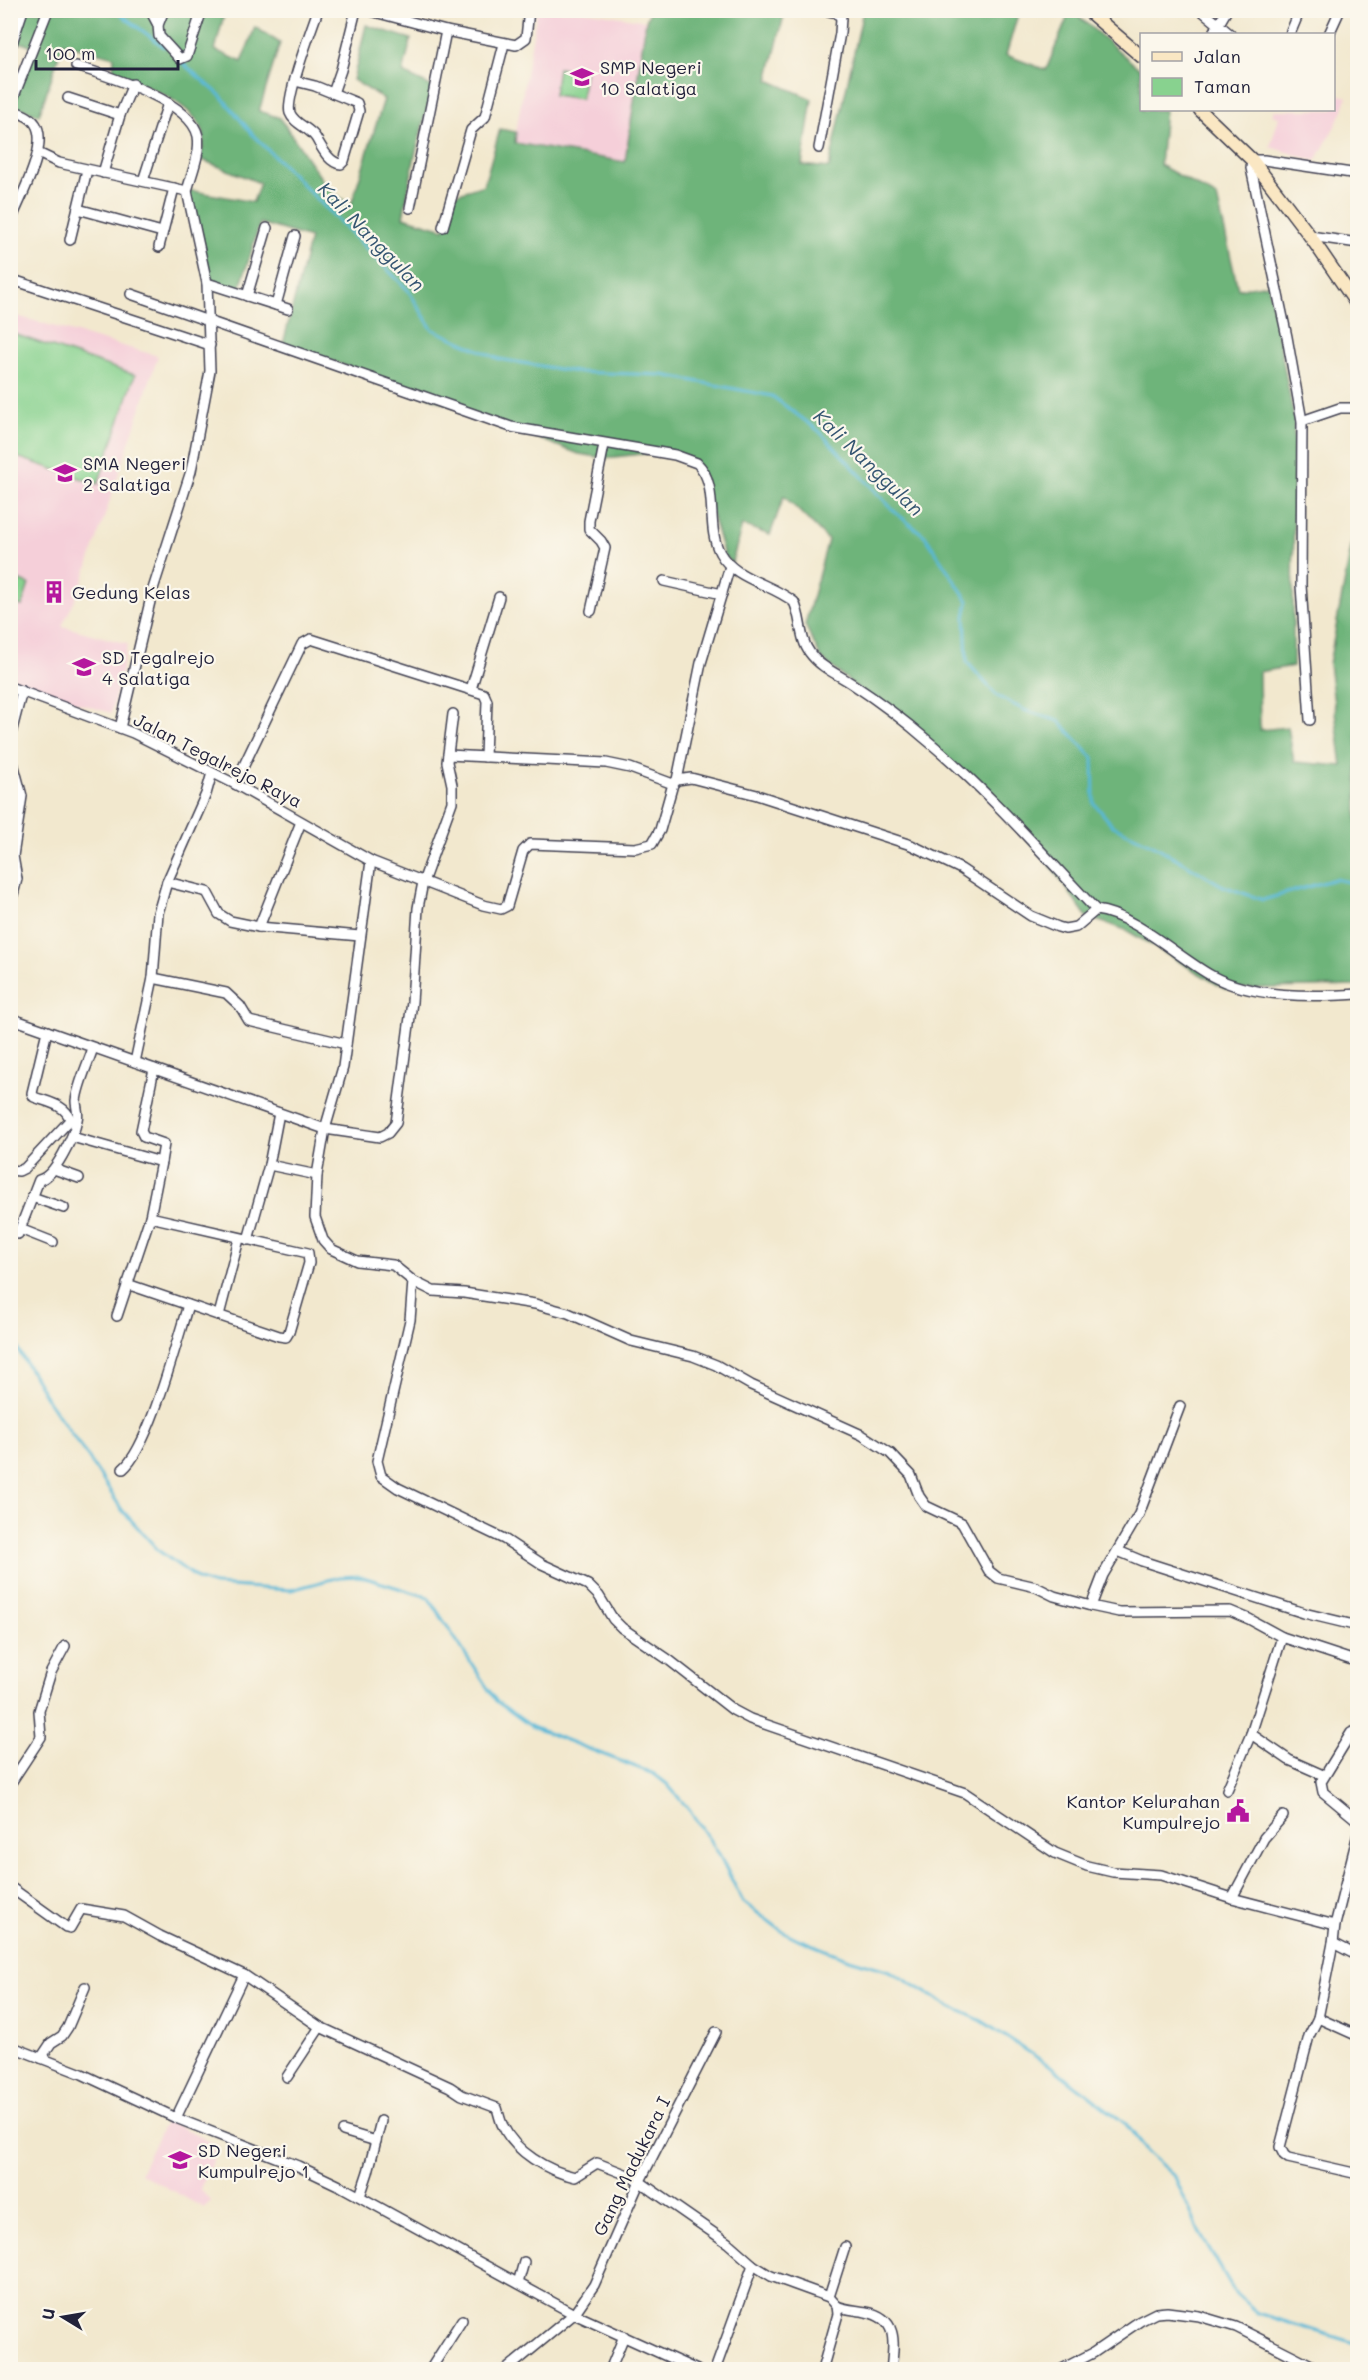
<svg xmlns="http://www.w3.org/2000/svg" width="1368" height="2380" viewBox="0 0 1368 2380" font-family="Mali,sans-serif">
  <rect width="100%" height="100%" fill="#fbf7ec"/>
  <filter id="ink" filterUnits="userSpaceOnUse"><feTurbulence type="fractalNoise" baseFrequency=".0167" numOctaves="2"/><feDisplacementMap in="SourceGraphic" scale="12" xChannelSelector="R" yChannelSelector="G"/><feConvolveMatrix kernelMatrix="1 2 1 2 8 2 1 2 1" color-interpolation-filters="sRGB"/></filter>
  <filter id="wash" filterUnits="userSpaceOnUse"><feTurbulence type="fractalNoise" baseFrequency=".008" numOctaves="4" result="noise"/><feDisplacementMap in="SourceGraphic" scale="24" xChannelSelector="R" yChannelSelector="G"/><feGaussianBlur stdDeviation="1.35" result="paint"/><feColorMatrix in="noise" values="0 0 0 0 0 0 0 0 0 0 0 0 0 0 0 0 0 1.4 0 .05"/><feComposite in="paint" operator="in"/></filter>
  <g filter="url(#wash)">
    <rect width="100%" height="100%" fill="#f2e8ce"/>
    <g fill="#f5cfd9">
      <polygon points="537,11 584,11 646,21 625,163 514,143"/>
      <polygon points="1334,93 1347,97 1342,113 1316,161 1270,147 1279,117 1272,115 1274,110 1334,110"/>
      <polygon points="10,314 158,356 80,590 62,626 128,644 111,713 11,683"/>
      <polygon points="166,2120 219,2146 200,2189 211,2201 204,2208 140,2173"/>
    </g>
    <g fill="#88d28f" stroke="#557a65" stroke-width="1.5">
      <polygon points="558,68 585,72 581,99 554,95"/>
      <polygon points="11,333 135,375 98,484 11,455"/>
      <polygon points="11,578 29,584 22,606 11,603"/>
    </g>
    <path fill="#6eb47a" stroke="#486b5a" stroke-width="1.5" d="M24 11H225L215 50 242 62 255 27 280 43 259 111 280 118 329 190 351 205 384 99 353 80 366 25 411 39 403 73 433 87 415 155 403 217 444 229 453 195 484 185 500 129 516 132 515 143 625 162 646 21 650 11H785L768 80 812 99 802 165 829 168 863 11H1019L1006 55 1046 70 1070 11H1072L1141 70 1142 110H1165L1160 165 1217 197 1238 289 1268 284 1294 418 1293 666 1259 672 1260 730 1288 727 1294 762 1342 766 1329 664 1357 516V986L1225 989 1126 930 1087 917 1045 858 980 788 821 658 805 625 828 540 784 496 770 535 742 525 732 563 724 555 698 468 668 451 605 458 579 454 366 373 283 344 310 238 260 223 239 291 208 282 188 190 253 202 260 183 200 159C202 151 206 140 203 131 192 102 140 83 113 73L114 57 63 43 39 115 13 105 33 47 14 40Z"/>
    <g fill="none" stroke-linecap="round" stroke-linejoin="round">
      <g stroke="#58b8d7" stroke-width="3">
        <polyline points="115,10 164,47"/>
        <polyline points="180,61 221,96 254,136 408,290 432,329 499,359 576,372 663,375 772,396 819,431 896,513 925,536 968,601 965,617 967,662 997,696 1024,710 1059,721 1093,758 1094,803 1113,826 1155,846 1223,886 1263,900 1335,879 1358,884"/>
        <polyline points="10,1336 49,1402 90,1460 122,1510 159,1551 199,1580 215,1585 291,1590 339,1577 359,1576 428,1597 496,1701 532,1727 654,1774 667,1784 690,1811 719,1854 743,1902 782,1931 798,1939 846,1958 890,1971 949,2006 982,2021 1053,2068 1126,2124 1148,2153 1175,2177 1199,2231 1236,2294 1257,2313 1358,2344"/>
      </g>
    </g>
  </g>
  <g filter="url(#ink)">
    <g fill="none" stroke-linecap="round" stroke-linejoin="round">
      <g stroke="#414051" stroke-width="12">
        <g id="street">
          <polyline points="150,10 158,25"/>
          <polyline points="164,10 158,25 159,36 180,59 187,56 202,10"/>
          <polyline points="367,10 446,31 516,45 526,38 529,10"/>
          <polyline points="1201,10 1230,34"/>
          <polyline points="1213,34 1227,10"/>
          <polyline points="1290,34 1300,10"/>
          <polyline points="1329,34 1340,10"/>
          <polyline points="10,49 23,10"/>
          <path d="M76 66C107 76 190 100 198 136 201 153 191 175 187 191"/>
          <path d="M295 81 315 86 357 103 359 111 344 161 341 164C329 163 322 148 316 138 310 128 294 124 290 113 285 98 312 28 318 10"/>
          <polyline points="333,93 341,70 356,10"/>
          <polyline points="68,98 120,115"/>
          <polyline points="10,106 48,10"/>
          <path d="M10 109C20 113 33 117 37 127 47 151 19 199 10 223"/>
          <polyline points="819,148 840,33 841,18 837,13 823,10"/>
          <polyline points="38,153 59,163 187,191 207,283 210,371 191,471 153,589 120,728"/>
          <polyline points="103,173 120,115 133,84"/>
          <polyline points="143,181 168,103"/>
          <polyline points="410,208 446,31"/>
          <polyline points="78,209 162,232"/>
          <polyline points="443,227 471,130 485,117 504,44"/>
          <polyline points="1310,236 1358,243"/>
          <polyline points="70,240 87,170"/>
          <polyline points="159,247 174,188"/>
          <polyline points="10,279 210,345"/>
          <polyline points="207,283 288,309"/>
          <path d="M131 294 511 427 675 455 697 463C720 485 705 527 720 553 734 579 772 584 794 602 802 618 799 639 810 653 820 667 837 674 851 683 877 700 904 720 928 741 989 792 1041 852 1096 910"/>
          <polyline points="247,296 267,228"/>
          <polyline points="276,305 295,236"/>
          <polyline points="1302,421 1340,408 1358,408"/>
          <polyline points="664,581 722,594"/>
          <polyline points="591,611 605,548 601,541 589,529 589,521 604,445"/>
          <path d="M10 687 133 733 235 784 371 861 483 905 501 909 507 906 523 851 530 844 635 848 652 844 660 830 673 784 677 780 691 778 757 795 911 845 961 869 1031 916 1058 927 1065 929 1076 927 1096 910C1133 914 1179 958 1212 976 1253 998 1312 997 1358 994"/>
          <polyline points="471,689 499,597"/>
          <polyline points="1310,720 1301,585 1302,421 1287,337 1251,168 1252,160 1264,160 1358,174"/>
          <polyline points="10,737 22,691"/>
          <polyline points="10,752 22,796 13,856 10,858"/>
          <polyline points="448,755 606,763 630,768 673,784"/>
          <polyline points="677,780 701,663 730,566"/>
          <polyline points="235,784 302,644 311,639 484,694 487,701 485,757"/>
          <polyline points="371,861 343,1067 325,1129 317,1175 315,1217 323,1240 331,1249 357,1261 393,1265 413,1281 410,1320 377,1461 381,1476 398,1488 504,1539 542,1564 588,1585 599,1596 613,1619 622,1628 669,1660 733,1710 750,1719 965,1793 1055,1853 1087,1866 1113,1872 1161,1875 1232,1898 1335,1925 1333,1943 1318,2018 1358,2036"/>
          <polyline points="167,882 207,892 219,914 230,921 259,927 360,936"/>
          <polyline points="10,906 17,879 13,856"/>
          <polyline points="259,927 301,822"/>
          <polyline points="153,978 226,993 240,1006 249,1021 346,1044"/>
          <polyline points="10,1018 325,1129 380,1137 388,1133 396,1123 412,1002 418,908 423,882 452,802 452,785 447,762 453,714"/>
          <polyline points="135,1062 153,978 158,913 167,882 206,794 212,773"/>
          <polyline points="154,1069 141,1131 144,1137 164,1144 161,1162"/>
          <polyline points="72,1137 161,1162 150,1217 117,1316"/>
          <polyline points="269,1165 317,1175"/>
          <polyline points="54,1169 79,1178"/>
          <path d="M10 1170 19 1171 25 1168 70 1120C67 1105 47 1102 34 1097L32 1093 47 1031"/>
          <polyline points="32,1197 64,1208"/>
          <polyline points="20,1229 53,1242"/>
          <path d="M18 1234 39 1180C55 1177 74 1135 77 1120 79 1113 76 1107 76 1101 78 1084 88 1064 93 1048"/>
          <polyline points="248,1240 269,1165 279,1113"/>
          <polyline points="413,1281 433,1291 464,1293 535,1304 568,1313 631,1341 693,1356 716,1365 751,1385 862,1435 890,1453 911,1475 919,1496 926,1506 962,1523 989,1571 998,1578 1036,1587 1054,1596 1091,1606"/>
          <polyline points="127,1284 279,1336 286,1337 289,1332 309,1263 308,1253 150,1217"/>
          <polyline points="219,1315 239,1239"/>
          <polyline points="1180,1406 1139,1514 1103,1575 1091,1606 1119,1612 1230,1611 1249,1619 1282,1637 1358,1662"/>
          <path d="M123 1469C149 1448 177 1340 188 1305"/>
          <polyline points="1118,1551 1142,1561 1304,1613 1358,1626"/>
          <polyline points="1358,1730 1351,1733 1321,1782 1323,1792 1358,1821"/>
          <polyline points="1251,1734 1289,1760 1323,1775"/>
          <polyline points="10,1784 41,1737 39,1711 51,1672 65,1646"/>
          <polyline points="1227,1790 1251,1734 1282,1637"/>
          <polyline points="10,1887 66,1927 70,1928 81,1909 124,1916 160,1936 244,1975"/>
          <polyline points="1232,1898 1264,1838 1283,1816"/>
          <polyline points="1335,1925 1358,1834"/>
          <polyline points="1333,1943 1358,1956"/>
          <polyline points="1318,2018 1309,2036 1280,2147 1284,2155 1288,2158 1358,2174"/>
          <polyline points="10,2046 82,2074 176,2118 298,2166 342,2187 574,2314 697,2370"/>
          <polyline points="41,2058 51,2043 62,2036 68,2027 85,1987"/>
          <polyline points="287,2077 320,2027"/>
          <path d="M176 2118 244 1975 320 2027 450 2087 462 2095 497 2108C499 2114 500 2121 503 2126 515 2152 548 2171 575 2177L597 2163 633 2177 728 2243 753 2265 771 2276 829 2297 837 2306 838 2314 822 2370"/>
          <polyline points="343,2131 376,2141"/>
          <polyline points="360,2196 368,2172 381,2121"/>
          <polyline points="518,2283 524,2262"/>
          <polyline points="829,2297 845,2247"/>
          <path d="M837 2306C846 2310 857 2310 866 2312 899 2318 894 2344 891 2370"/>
          <polyline points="430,2370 462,2320"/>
          <polyline points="506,2370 574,2314 594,2285 639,2183 716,2032"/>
          <polyline points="610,2370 624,2336"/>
          <polyline points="715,2370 753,2265"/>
          <polyline points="1060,2370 1093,2353 1140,2321 1156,2313 1167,2312 1199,2316 1236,2327 1321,2370"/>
        </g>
      </g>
      <g stroke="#414051" stroke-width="15">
        <g id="secondary">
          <polyline points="1087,10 1142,57"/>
          <polyline points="1200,110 1252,160 1310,236 1358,306"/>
        </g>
      </g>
      <use href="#street" stroke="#fff" stroke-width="9"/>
      <use href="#secondary" stroke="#fae7c3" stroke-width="12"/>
    </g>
  </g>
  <defs>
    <g id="school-bare" transform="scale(1.8)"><path d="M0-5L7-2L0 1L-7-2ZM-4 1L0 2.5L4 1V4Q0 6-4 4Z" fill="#b5179e" stroke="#fbf7ec" stroke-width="2.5" paint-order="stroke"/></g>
    <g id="building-bare" transform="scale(1.8)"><path d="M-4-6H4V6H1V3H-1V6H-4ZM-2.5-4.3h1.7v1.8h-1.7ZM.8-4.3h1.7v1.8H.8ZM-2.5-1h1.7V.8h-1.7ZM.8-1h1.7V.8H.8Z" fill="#b5179e" stroke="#fbf7ec" stroke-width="2.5" paint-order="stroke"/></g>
    <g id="civic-bare" transform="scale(1.8)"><path d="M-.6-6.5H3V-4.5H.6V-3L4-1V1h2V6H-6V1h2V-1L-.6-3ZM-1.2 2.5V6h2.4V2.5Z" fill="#b5179e" stroke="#fbf7ec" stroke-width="2.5" paint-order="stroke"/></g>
  </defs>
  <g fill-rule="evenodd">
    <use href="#school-bare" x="582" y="77"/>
    <use href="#school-bare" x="65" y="473"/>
    <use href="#building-bare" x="54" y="592"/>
    <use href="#school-bare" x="84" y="667"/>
    <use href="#civic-bare" x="1238" y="1811"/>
    <use href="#school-bare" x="180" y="2160"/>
  </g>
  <g text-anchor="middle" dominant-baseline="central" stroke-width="4.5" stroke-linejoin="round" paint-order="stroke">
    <g font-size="18" fill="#22223b" stroke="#fbf7ec" text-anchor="start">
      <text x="600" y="67">SMP Negeri<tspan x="600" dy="21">10 Salatiga</tspan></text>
      <text x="83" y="463">SMA Negeri<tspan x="83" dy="21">2 Salatiga</tspan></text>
      <text x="72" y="592">Gedung Kelas</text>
      <text x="102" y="657">SD Tegalrejo<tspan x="102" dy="21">4 Salatiga</tspan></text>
      <text x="1220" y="1801" text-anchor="end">Kantor Kelurahan<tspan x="1220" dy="21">Kumpulrejo</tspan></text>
      <text x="198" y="2150">SD Negeri<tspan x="198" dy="21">Kumpulrejo 1</tspan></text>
    </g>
    <g font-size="18" fill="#22223b" stroke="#fbf7ec">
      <text transform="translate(218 760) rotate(27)">Jalan Tegalrejo Raya</text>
      <text transform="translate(631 2166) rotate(-64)">Gang Madukara I</text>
    </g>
    <g font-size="20" font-style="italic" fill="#355672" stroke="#fbf7ec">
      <text transform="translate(372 236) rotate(46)">Kali Nanggulan</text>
      <text transform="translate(869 462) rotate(44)">Kali Nanggulan</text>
    </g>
  </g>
  <rect width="1368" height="2380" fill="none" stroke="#fbf7ec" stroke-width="36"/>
  <rect x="1140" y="33" width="195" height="78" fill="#fbf7ec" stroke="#a4a2a5" stroke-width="1.5"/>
  <rect x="1152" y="52" width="30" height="9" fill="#fae7c3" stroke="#a4a2a5" stroke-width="1.5"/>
  <text x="1194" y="63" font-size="18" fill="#22223b">Jalan</text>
  <rect x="1152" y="78" width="30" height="18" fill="#88d28f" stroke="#a4a2a5" stroke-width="1.5"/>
  <text x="1194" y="93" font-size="18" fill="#22223b">Taman</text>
  <g transform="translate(63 2317) rotate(281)" stroke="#fbf7ec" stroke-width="4.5" paint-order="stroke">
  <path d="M0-4.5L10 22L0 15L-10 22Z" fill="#22223b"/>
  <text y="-9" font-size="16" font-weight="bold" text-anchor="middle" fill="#22223b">U</text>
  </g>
  <path d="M36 60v9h142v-9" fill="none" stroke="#22223b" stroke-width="3"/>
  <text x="45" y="60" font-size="18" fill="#22223b" stroke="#fbf7ec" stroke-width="4.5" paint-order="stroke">100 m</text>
</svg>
